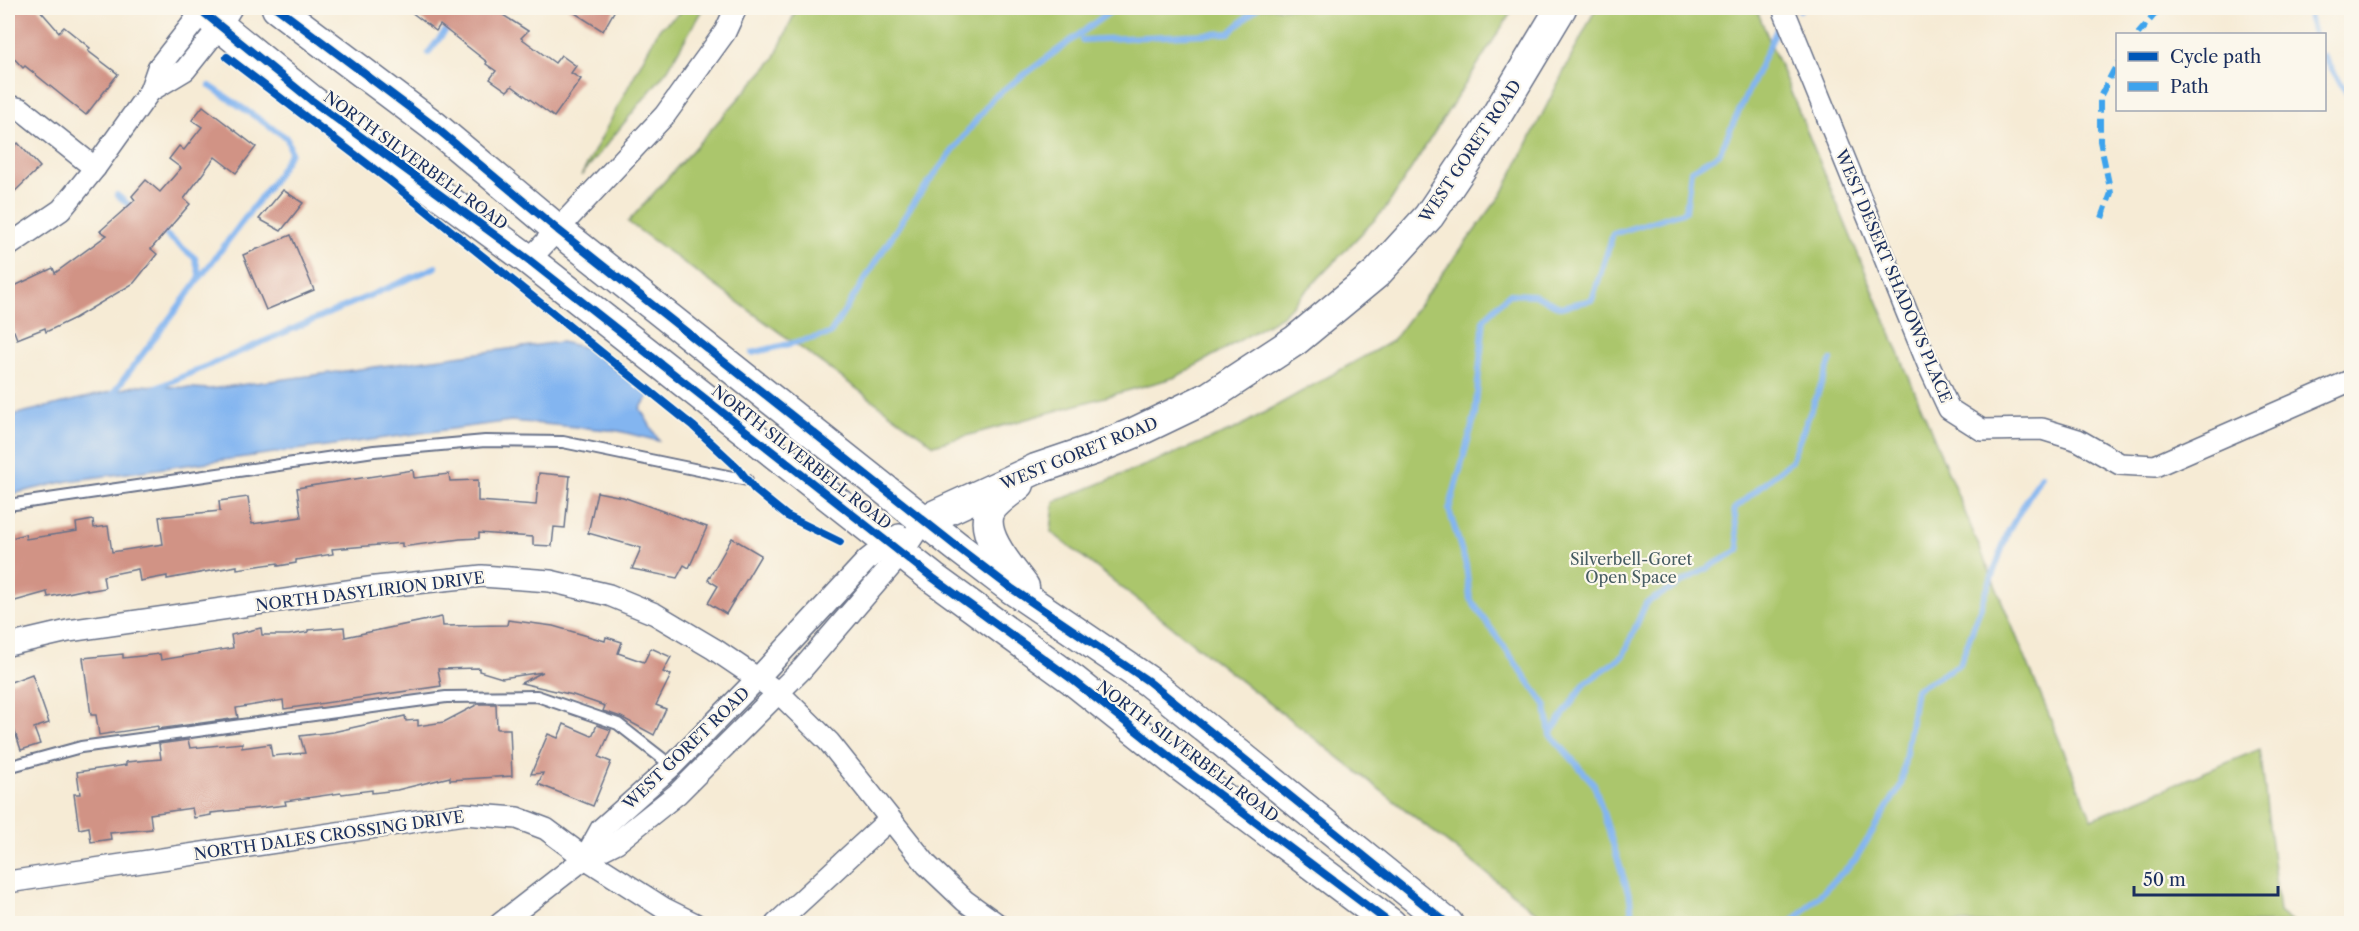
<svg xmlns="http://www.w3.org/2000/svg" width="2359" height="931" viewBox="0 0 2359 931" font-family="'Libre Caslon Text',serif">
  <rect width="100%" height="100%" fill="#fbf7ec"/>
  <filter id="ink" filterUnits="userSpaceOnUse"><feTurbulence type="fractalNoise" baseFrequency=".0167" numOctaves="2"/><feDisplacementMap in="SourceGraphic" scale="12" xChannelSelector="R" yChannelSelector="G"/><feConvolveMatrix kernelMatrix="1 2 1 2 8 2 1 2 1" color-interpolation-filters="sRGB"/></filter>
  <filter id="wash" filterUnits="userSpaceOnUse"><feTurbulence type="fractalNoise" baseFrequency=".008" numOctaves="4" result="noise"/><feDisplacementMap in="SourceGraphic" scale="24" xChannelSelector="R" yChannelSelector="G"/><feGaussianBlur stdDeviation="1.35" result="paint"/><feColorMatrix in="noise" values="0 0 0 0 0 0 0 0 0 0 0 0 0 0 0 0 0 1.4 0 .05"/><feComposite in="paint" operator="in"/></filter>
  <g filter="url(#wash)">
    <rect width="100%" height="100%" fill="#f6ebd5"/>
    <g fill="#abc66c" stroke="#637a65" stroke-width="1.5">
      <polygon points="681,8 703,8 668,69 581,176 659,29 680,13"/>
      <polygon points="797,8 1514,8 1386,208 1282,316 1176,377 934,445 628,222 774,59"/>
      <polygon points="1596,8 1756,8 2092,819 2260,749 2279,912 2293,923 1550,923 1051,532 1054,502 1235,429 1392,341 1502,194"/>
    </g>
    <polygon fill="#83b5f0" stroke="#4f72a7" stroke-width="1.5" points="561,342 587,348 650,395 640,408 659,441 619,431 511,421 68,481 8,495 8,416 139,385 210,389"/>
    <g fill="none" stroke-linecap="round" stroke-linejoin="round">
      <g stroke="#83b5f0" stroke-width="6">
        <polyline points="2307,8 2314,34"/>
        <polyline points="1800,10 1802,8"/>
        <polyline points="1082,40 1229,33 1257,8"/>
        <polyline points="428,53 450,25"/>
        <polyline points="2324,56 2348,95 2352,107"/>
        <polyline points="117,195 135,210"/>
        <polyline points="159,229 195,258 200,277"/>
        <polyline points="752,353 830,334 915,200 994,97 1115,8"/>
        <polyline points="156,388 436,267"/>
        <polyline points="111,396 276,177 291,152 287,138 210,86"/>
        <polyline points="1550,734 1585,683 1623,656 1646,603 1739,550 1734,509 1791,461 1831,360"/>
        <polyline points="1633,924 1630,898 1594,784 1550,734 1546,706 1470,599 1466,565 1449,510 1475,415 1484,319 1509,294 1534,295 1560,307 1592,300 1613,234 1686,211 1691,170 1719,154 1778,27"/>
        <polyline points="1790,924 1855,860 1901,785 1916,689 1960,664 2008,532 2041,475"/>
      </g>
    </g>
    <g id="blocks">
      <g fill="#d19385">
        <polygon points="8,8 38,8 59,32 64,27 90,48 88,51 118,74 86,115 25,66 23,68 8,52"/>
        <polygon points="406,8 492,8 528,31 521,38 555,63 561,55 576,66 571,73 581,79 554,117 512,86 507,91 490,79 496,71 486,64 487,62 440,25 436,31"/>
        <polygon points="567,8 616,8 603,31"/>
        <polygon points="203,106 256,147 236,173 215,157 184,199 190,204 151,249 157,254 134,283 75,318 46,332 45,328 17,339 14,331 8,334 8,289 53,268 55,273 107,235 100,231 135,200 132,196 146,180 160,192 181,168 169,159 179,146 184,150 202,127 192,120"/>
        <polygon points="18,143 40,167 8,198 8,153"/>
        <polygon points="283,190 303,203 281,231 259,219"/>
        <polygon points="291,235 314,290 266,310 243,255"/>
        <polygon points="413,470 414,478 449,474 450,481 478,480 478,501 536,505 539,473 570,476 565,528 554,527 552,546 533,545 533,537 479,533 479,538 460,539 402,547 402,543 332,549 333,554 296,560 296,563 278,566 278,563 237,569 237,566 167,579 167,576 140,581 138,569 103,576 105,588 87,591 87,589 48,597 47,592 8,603 8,539 25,534 26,539 77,531 76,523 93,520 94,528 108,526 112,552 163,544 159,517 220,511 219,501 248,497 252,524 301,517 297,488"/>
        <polygon points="597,492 623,497 707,527 689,568 684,565 677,578 632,569 641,548 588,533"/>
        <polygon points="732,538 761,555 726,614 708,603 718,586 708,580"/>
        <polygon points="442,617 443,626 507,625 508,620 553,626 605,641 606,637 622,642 618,653 644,662 651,648 671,657 663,672 671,675 656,705 666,709 654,735 621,717 603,711 605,706 573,695 521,683 543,672 502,678 479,671 479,668 438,669 441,686 284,709 283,700 236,708 238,718 158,729 158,726 99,735 96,715 91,715 83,658 123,654 123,658 160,654 161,660 233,648 231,635 261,628 262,635 289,635 308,632 308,630 344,627 345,637"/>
        <polygon points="32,674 49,723 34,728 40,744 21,750 8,711 8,683"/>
        <polygon points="478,704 496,704 497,729 510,729 512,776 450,780 450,777 397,790 372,793 372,790 342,794 341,793 285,801 286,805 211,813 211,815 194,818 192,808 150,814 152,829 110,833 111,839 91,842 89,827 79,829 74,794 80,794 77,772 126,765 126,762 161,759 159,744 188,740 190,748 242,743 242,748 270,744 272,756 305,753 300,736 333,732 405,716 406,721 418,720 418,726 444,722"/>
        <polygon points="564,724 592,736 597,725 611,730 599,757 611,762 593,806 538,784 543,773 531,774 548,734 558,738"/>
      </g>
    </g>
  </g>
  <g filter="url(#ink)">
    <use href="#blocks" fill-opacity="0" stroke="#687188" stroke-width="1.5"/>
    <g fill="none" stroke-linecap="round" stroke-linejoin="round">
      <g stroke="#687188" stroke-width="14">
        <g id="lane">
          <polyline points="8,505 374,451 485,441 563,442 747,480"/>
          <polyline points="8,767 81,747 446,697 537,696 618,724 672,766"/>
        </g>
      </g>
      <g stroke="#687188" stroke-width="24">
        <g id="street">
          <polyline points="1783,8 1928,364 1949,409 1982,430 2042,429 2078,440 2120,464 2155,466 2352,380"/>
          <polyline points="150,91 185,70 220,26 231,8"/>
          <polyline points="8,106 21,109 95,168"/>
          <polyline points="8,246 61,210 95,168 150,91 158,68 205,8"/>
          <polyline points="529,260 665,115 725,32 736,8"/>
          <polyline points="8,645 68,631 376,587 482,576 550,581 609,595 655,614 714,649 779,693 829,742 927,865 965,901 997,924"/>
          <polyline points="585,858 601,829 672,766 758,678 867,560 899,535"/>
          <polyline points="8,882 464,814 517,818 546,829 585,858 665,909 695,924"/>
          <polyline points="500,924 585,858 617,842 677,794 803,668 902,553 923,521"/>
          <polyline points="776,924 890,819"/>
        </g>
      </g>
      <g stroke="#687188" stroke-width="33">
        <g id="secondary">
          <polyline points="198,8 311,100 529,260 933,578 1073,680 1182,767 1391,924"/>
          <polyline points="277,8 434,126 558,230 956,546 1011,588 1148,681 1448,924"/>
          <path d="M1019 484C1010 492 993 502 989 513 981 537 1011 569 1024 587"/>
          <polyline points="923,521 1036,469 1095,449 1136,432 1209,397 1296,340 1377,273 1429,216 1495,118 1561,8"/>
        </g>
      </g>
      <use href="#lane" stroke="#fff" stroke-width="10"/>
      <use href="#street" stroke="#fff" stroke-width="21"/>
      <use href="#secondary" stroke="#fff" stroke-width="30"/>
      <g stroke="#3da3ed" stroke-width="6" stroke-dasharray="12 6" stroke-linecap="butt">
        <polyline points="2138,34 2160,8"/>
        <polyline points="2102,218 2111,193 2100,141 2100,97 2118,62"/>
      </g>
      <g stroke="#fbf7ec" stroke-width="11">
        <g id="cycleway">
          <polyline points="198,8 311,100 529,260 933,578 1073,680 1182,767 1391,924"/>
          <polyline points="277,8 434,126 558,230 956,546 1011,588 1148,681 1448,924"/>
          <polyline points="227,57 387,179 693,426 737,467 755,490 787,516 840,542"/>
        </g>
      </g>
      <use href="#cycleway" stroke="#0057b8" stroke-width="8"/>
    </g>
  </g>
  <g text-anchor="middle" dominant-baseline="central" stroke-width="4.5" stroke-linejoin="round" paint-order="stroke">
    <g font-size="16" fill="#1b2f5e" stroke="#fbf7ec">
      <text transform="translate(1470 151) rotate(-56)">WEST GORET ROAD</text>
      <text transform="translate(416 160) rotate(36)">NORTH SILVERBELL ROAD</text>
      <text transform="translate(1894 276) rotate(67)">WEST DESERT SHADOWS PLACE</text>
      <text transform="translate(1079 453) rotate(-22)">WEST GORET ROAD</text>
      <text transform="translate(802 457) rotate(38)">NORTH SILVERBELL ROAD</text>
      <text transform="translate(370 591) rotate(-7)">NORTH DASYLIRION DRIVE</text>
      <text transform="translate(686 748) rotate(-44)">WEST GORET ROAD</text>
      <text transform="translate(1188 751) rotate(37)">NORTH SILVERBELL ROAD</text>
      <text transform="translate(329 835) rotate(-8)">NORTH DALES CROSSING DRIVE</text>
    </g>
    <g font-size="16" fill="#465c62" stroke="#fbf7ec">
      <text x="1631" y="559">Silverbell-Goret<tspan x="1631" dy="18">Open Space</tspan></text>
    </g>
  </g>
  <rect width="2359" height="931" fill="none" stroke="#fbf7ec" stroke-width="30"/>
  <rect x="2116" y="33" width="210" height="78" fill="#fbf7ec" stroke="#a1a7b3" stroke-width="1.5"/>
  <rect x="2128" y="52" width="30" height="9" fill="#0057b8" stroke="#a1a7b3" stroke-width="1.5"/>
  <text x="2170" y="63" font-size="18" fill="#1b2f5e">Cycle path</text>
  <rect x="2128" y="82" width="30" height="9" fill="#3da3ed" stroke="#a1a7b3" stroke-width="1.5"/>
  <text x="2170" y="93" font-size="18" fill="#1b2f5e">Path</text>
  <path d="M2134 886v9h144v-9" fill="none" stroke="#1b2f5e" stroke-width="3"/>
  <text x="2143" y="886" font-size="18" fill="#1b2f5e" stroke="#fbf7ec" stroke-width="4.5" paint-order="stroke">50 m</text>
</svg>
